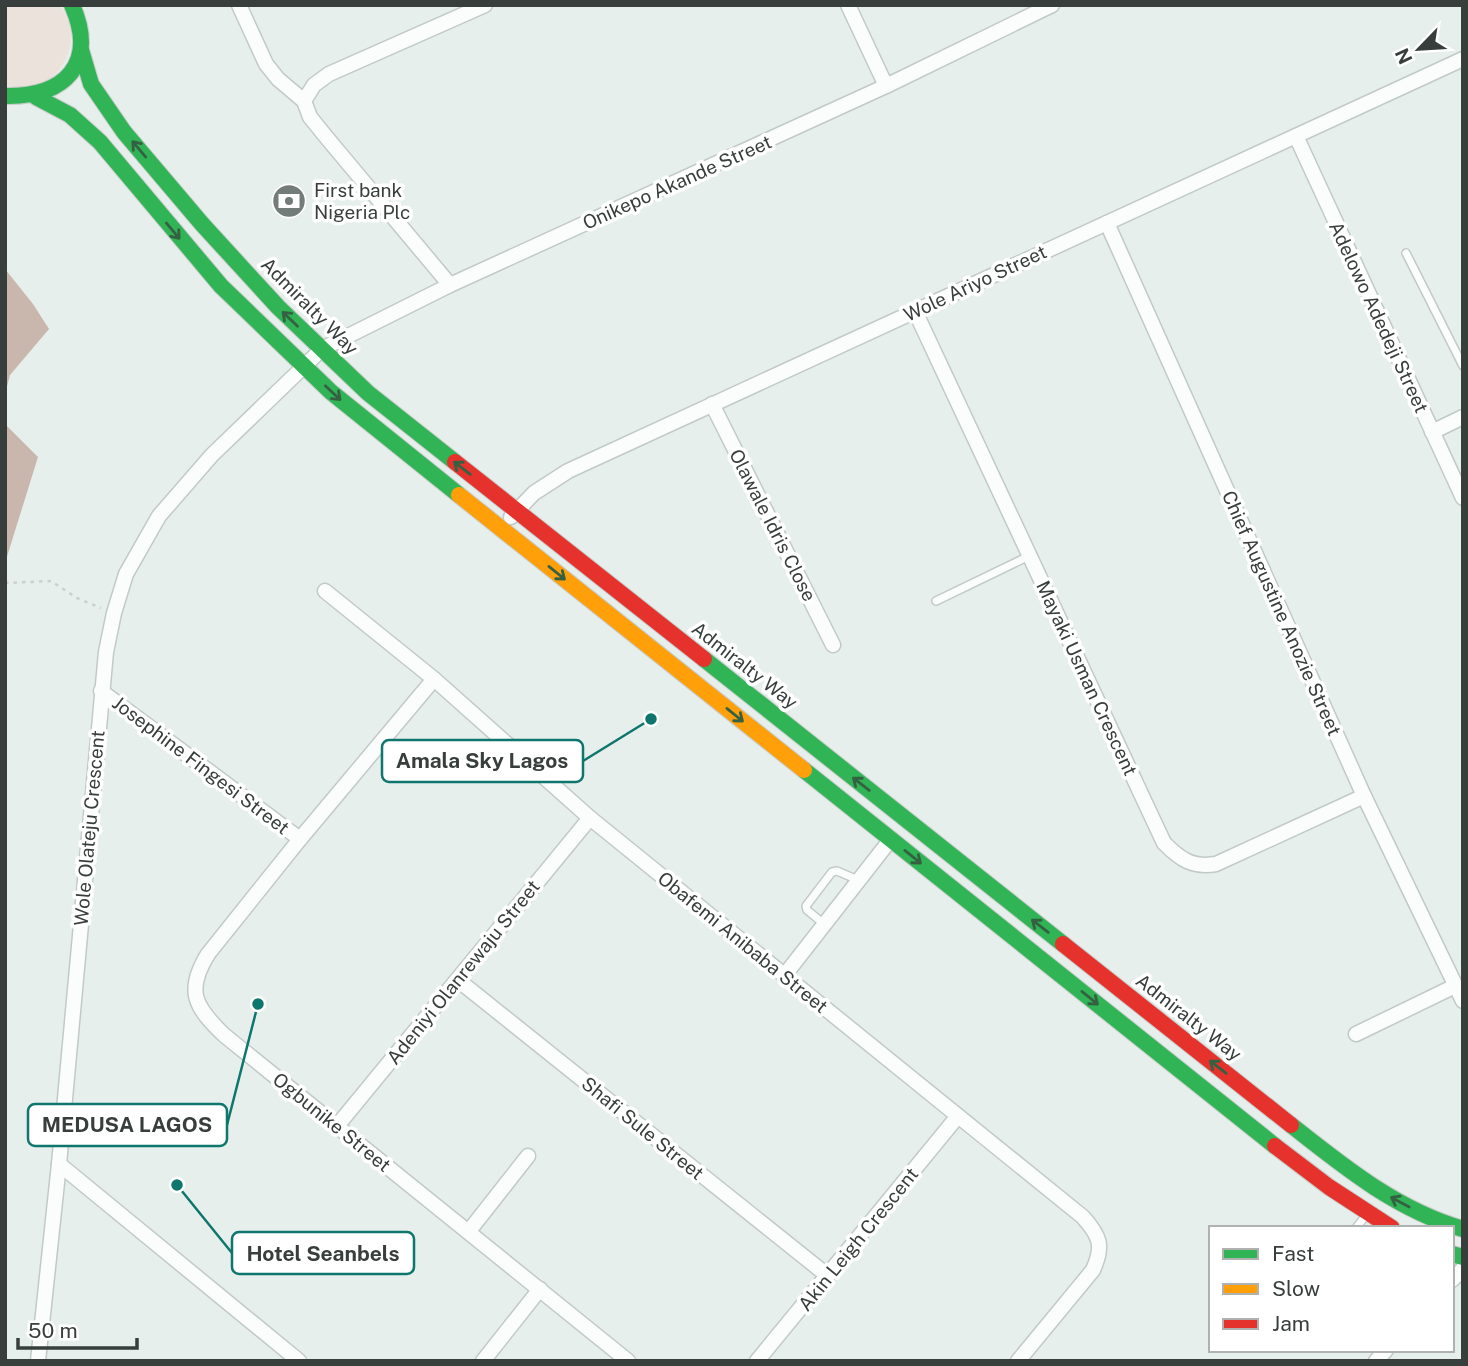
<svg xmlns="http://www.w3.org/2000/svg" width="1468" height="1366" viewBox="0 0 1468 1366" font-family="'Public Sans',sans-serif">
  <rect width="100%" height="100%" fill="#e6efec"/>
  <path fill="#ece2dc" d="M5 5H59C91 43 53 102 5 85Z"/>
  <g fill="#c9b6ad">
    <polygon points="5,269 33,304 49,329 10,375 5,394"/>
    <polygon points="5,424 38,457 5,563"/>
  </g>
  <g fill="none" stroke-linecap="round" stroke-linejoin="round">
    <g stroke="#c2cac7" stroke-width="10">
      <g id="lane">
        <polyline points="1406,253 1463,366"/>
        <polyline points="936,601 1029,556"/>
        <polyline points="824,924 807,910 806,906 832,872 837,871 858,880"/>
        <polyline points="1356,1228 1367,1214"/>
      </g>
    </g>
    <g stroke="#c2cac7" stroke-width="17">
      <g id="street">
        <polyline points="239,5 266,64 278,79 304,101 310,117 327,138 450,285"/>
        <polyline points="848,5 886,86"/>
        <polyline points="304,101 314,85 329,74 485,5"/>
        <polyline points="1296,136 1463,498"/>
        <polyline points="1107,223 1364,796 1463,1001"/>
        <path d="M915 311 1164 843C1180 859 1192 868 1216 864L1364 796"/>
        <polyline points="712,404 833,645"/>
        <polyline points="1432,432 1463,417"/>
        <polyline points="511,517 534,493 568,471 1463,59"/>
        <polyline points="325,591 434,679"/>
        <polyline points="101,691 300,839"/>
        <polyline points="784,976 891,839"/>
        <polyline points="458,980 828,1276"/>
        <polyline points="1356,1034 1455,986"/>
        <polyline points="337,1126 590,818"/>
        <polyline points="59,1164 299,1361"/>
        <polyline points="469,1231 528,1156"/>
        <polyline points="1452,1280 1463,1269"/>
        <polyline points="38,1361 59,1164 106,652 114,613 126,574 159,516 212,455 322,349 450,285 886,86 1052,5"/>
        <polyline points="483,1361 540,1289"/>
        <path d="M628 1361 224 1035C195 1007 185 991 208 954L300 839 434 679 590 818 1083 1217C1100 1236 1104 1246 1093 1270L1018 1361"/>
        <polyline points="757,1361 958,1116"/>
        <polyline points="1376,1361 1386,1350"/>
      </g>
    </g>
    <g stroke="#c7cbc9" stroke-width="18">
      <g id="fast">
        <polyline points="81,50 91,84 124,132 202,224 278,307 368,393 455,462"/>
        <path d="M5 96C65 97 98 64 72 5"/>
        <polyline points="36,97 70,115 100,142 221,286 331,392 459,495"/>
        <polyline points="704,659 1063,944"/>
        <polyline points="804,770 1275,1146"/>
        <path d="M1291 1125C1344 1167 1397 1210 1463 1229"/>
        <polyline points="1452,1254 1463,1257"/>
      </g>
    </g>
    <g stroke="#c7cbc9" stroke-width="18">
      <polyline id="slow" points="459,495 804,770"/>
    </g>
    <g stroke="#c7cbc9" stroke-width="18">
      <g id="jam">
        <polyline points="455,462 704,659"/>
        <polyline points="1063,944 1291,1125"/>
        <polyline points="1275,1146 1329,1187 1392,1228"/>
      </g>
    </g>
    <polyline stroke="#cccfce" stroke-width="2.5" stroke-dasharray="3.5 5" stroke-linecap="butt" points="5,583 51,581 77,598 101,608"/>
    <use href="#lane" stroke="#fbfdfc" stroke-width="7"/>
    <use href="#street" stroke="#fbfdfc" stroke-width="14"/>
    <use href="#fast" stroke="#30b455" stroke-width="16"/>
    <use href="#slow" stroke="#ff9f0a" stroke-width="16"/>
    <use href="#jam" stroke="#e5322d" stroke-width="16"/>
  </g>
  <defs><path id="oneway-shaft" d="M-6 0H5M1.5-3L5.5 0L1.5 3" fill="none" stroke-width="1.6" stroke-linecap="round" stroke-linejoin="round" transform="scale(1.75)"/></defs>
  <g stroke="#356143">
    <use href="#oneway-shaft" transform="translate(139 149) rotate(-130)"/>
    <use href="#oneway-shaft" transform="translate(173 231) rotate(50)"/>
    <use href="#oneway-shaft" transform="translate(290 319) rotate(-136)"/>
    <use href="#oneway-shaft" transform="translate(333 393) rotate(43)"/>
    <use href="#oneway-shaft" transform="translate(462 468) rotate(-142)"/>
    <use href="#oneway-shaft" transform="translate(557 573) rotate(39)"/>
    <use href="#oneway-shaft" transform="translate(735 715) rotate(39)"/>
    <use href="#oneway-shaft" transform="translate(861 784) rotate(-142)"/>
    <use href="#oneway-shaft" transform="translate(913 857) rotate(39)"/>
    <use href="#oneway-shaft" transform="translate(1040 926) rotate(-142)"/>
    <use href="#oneway-shaft" transform="translate(1090 998) rotate(39)"/>
    <use href="#oneway-shaft" transform="translate(1218 1067) rotate(-142)"/>
    <use href="#oneway-shaft" transform="translate(1400 1202) rotate(-152)"/>
  </g>
  <defs>
    <g id="bank-disc" transform="scale(1.75)"><circle r="9.5" fill="#747c79" stroke="#fff"/><path d="M-6-4H6V4H-6ZM0-2.3a2.3 2.3 0 1 0 0 4.6a2.3 2.3 0 1 0 0-4.6Z" fill="#fff"/></g>
  </defs>
  <g fill-rule="evenodd">
    <use href="#bank-disc" x="289" y="201"/>
  </g>
  <g text-anchor="middle" dominant-baseline="central" stroke-width="7" stroke-linejoin="round" paint-order="stroke">
    <g font-size="19" fill="#373e3b" stroke="#fff">
      <text transform="translate(677 182) rotate(-24)">Onikepo Akande Street</text>
      <text transform="translate(975 283) rotate(-25)">Wole Ariyo Street</text>
      <text transform="translate(310 306) rotate(45)">Admiralty Way</text>
      <text transform="translate(1379 317) rotate(65)">Adelowo Adedeji Street</text>
      <text transform="translate(773 525) rotate(63)">Olawale Idris Close</text>
      <text transform="translate(1282 613) rotate(66)">Chief Augustine Anozie Street</text>
      <text transform="translate(745 665) rotate(38)">Admiralty Way</text>
      <text transform="translate(1087 678) rotate(65)">Mayaki Usman Crescent</text>
      <text transform="translate(201 765) rotate(37)">Josephine Fingesi Street</text>
      <text transform="translate(89 828) rotate(-85)">Wole Olateju Crescent</text>
      <text transform="translate(743 942) rotate(39)">Obafemi Anibaba Street</text>
      <text transform="translate(463 972) rotate(-51)">Adeniyi Olanrewaju Street</text>
      <text transform="translate(1189 1017) rotate(38)">Admiralty Way</text>
      <text transform="translate(332 1122) rotate(39)">Ogbunike Street</text>
      <text transform="translate(643 1128) rotate(39)">Shafi Sule Street</text>
      <text transform="translate(858 1239) rotate(-51)">Akin Leigh Crescent</text>
    </g>
    <g font-size="19" fill="#373e3b" stroke="#fff" text-anchor="start">
      <text x="314" y="190">First bank<tspan x="314" dy="22">Nigeria Plc</tspan></text>
    </g>
  </g>
  <path fill="none" stroke="#0f766e" stroke-width="2.5" d="M651 719L583 761M258 1004L227 1125M177 1185L232 1253"/>
  <g fill="#0f766e" stroke="#fff" stroke-width="2.5">
    <circle cx="651" cy="719" r="7"/>
    <circle cx="258" cy="1004" r="7"/>
    <circle cx="177" cy="1185" r="7"/>
  </g>
  <g fill="#fff" stroke="#0f766e" stroke-width="2.5">
    <rect x="382" y="740" width="201" height="42" rx="7"/>
    <rect x="28" y="1104" width="199" height="42" rx="7"/>
    <rect x="232" y="1232" width="182" height="42" rx="7"/>
  </g>
  <g font-size="21" text-anchor="middle" font-weight="bold" fill="#373e3b">
    <text x="482" y="768">Amala Sky Lagos</text>
    <text x="127" y="1132">MEDUSA LAGOS</text>
    <text x="323" y="1261">Hotel Seanbels</text>
  </g>
  <rect width="1468" height="1366" fill="none" stroke="#373e3b" stroke-width="14"/>
  <rect x="1209" y="1226" width="245" height="126" fill="#ffffff" stroke="#afb2b1" stroke-width="2"/>
  <rect x="1223" y="1249" width="35" height="10" fill="#30b455" stroke="#afb2b1" stroke-width="2"/>
  <text x="1272" y="1261" font-size="21" fill="#373e3b">Fast</text>
  <rect x="1223" y="1284" width="35" height="10" fill="#ff9f0a" stroke="#afb2b1" stroke-width="2"/>
  <text x="1272" y="1296" font-size="21" fill="#373e3b">Slow</text>
  <rect x="1223" y="1319" width="35" height="10" fill="#e5322d" stroke="#afb2b1" stroke-width="2"/>
  <text x="1272" y="1331" font-size="21" fill="#373e3b">Jam</text>
  <g transform="translate(1419 49) rotate(245)" stroke="#ffffff" stroke-width="5" paint-order="stroke">
  <path d="M0-5L12 26L0 18L-12 26Z" fill="#373e3b"/>
  <text y="-10" font-size="19" font-weight="bold" text-anchor="middle" fill="#373e3b">N</text>
  </g>
  <path d="M18 1338v10h119v-10" fill="none" stroke="#373e3b" stroke-width="3.5"/>
  <text x="28" y="1338" font-size="21" fill="#373e3b" stroke="#ffffff" stroke-width="5" paint-order="stroke">50 m</text>
</svg>
